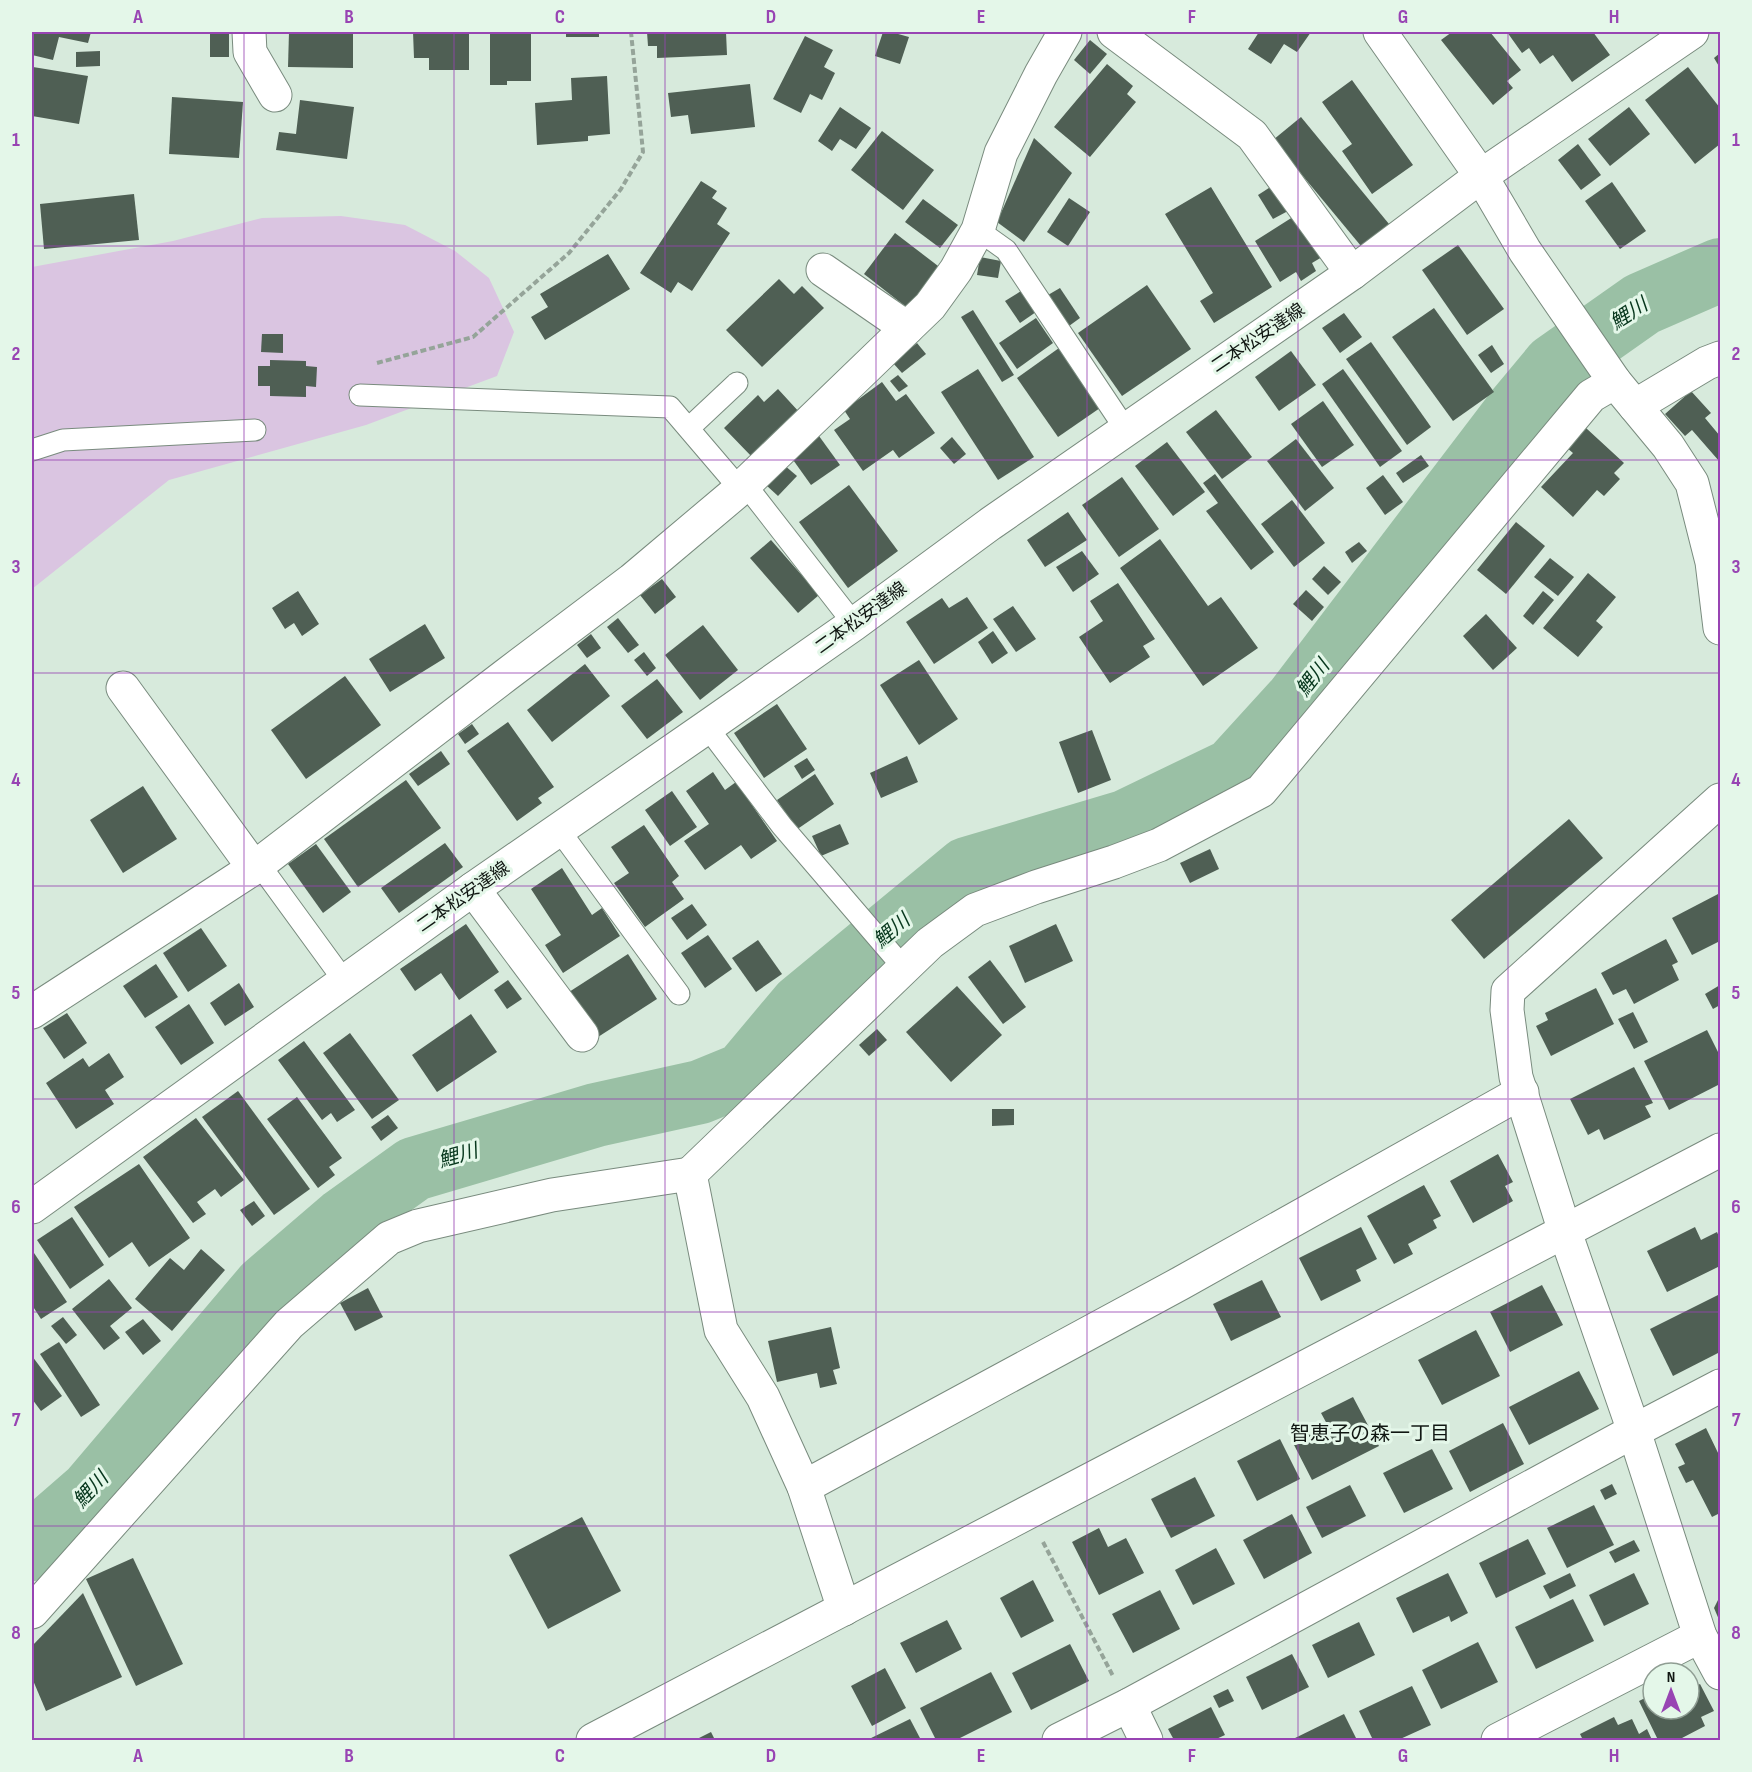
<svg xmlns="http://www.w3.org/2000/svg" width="1752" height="1772" viewBox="0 0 1752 1772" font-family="'Sofia Sans Condensed','Noto Sans JP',sans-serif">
  <rect width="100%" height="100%" fill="#d7eadc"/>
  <polygon fill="#dac5e1" points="341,216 405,225 455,251 489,278 514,332 497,376 366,425 169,480 32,589 32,267 173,241 262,218"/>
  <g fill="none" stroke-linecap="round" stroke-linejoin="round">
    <polyline stroke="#9ac0a5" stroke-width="64" points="32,1549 45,1532 91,1492 265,1287 343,1220 414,1169 596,1115 700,1092 744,1074 801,1006 967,869 1125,822 1233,770 1296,701 1515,413 1554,366 1642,304 1720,270"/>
  </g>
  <g fill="#4f5f54">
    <polygon points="32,32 91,32 88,43 59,37 53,60 32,55"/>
    <rect x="210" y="32" width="19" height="25"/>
    <polygon points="289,32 353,32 353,68 288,67"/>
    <polygon points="413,32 469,32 469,70 429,70 429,58 414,58"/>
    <polygon points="490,32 531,32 531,81 507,81 507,85 490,85"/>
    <rect x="566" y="32" width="33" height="5"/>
    <polygon points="647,32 726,32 727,55 657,58 657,46 648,46"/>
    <polygon points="883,32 891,32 909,37 900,64 875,56"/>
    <polygon points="1259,32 1311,32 1297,52 1284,44 1271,64 1248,49"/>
    <polygon points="1452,32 1490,32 1521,70 1507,81 1513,88 1493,105 1441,40"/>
    <polygon points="1507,32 1593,32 1610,55 1572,82 1553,55 1540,64 1529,48 1522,53"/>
    <polygon points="805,36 833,50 824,67 835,73 822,100 810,94 801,113 773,99"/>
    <polygon points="1090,40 1107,54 1090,74 1074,60"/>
    <polygon points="100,51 100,66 76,67 76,52"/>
    <polygon points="1720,53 1720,68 1714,58"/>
    <polygon points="1107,64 1133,86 1127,94 1136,102 1090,157 1054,127"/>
    <polygon points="33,67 88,76 79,124 32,116 32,78"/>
    <polygon points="1688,67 1720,108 1720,144 1695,164 1645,100"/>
    <polygon points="607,76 610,134 588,136 588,141 537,145 535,103 572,100 571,78"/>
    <polygon points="1352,80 1413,165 1372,194 1342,151 1352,144 1322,102"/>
    <polygon points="750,84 755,127 691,134 688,115 671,117 668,93"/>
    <polygon points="172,97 243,102 239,158 169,154"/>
    <polygon points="300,100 354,107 347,159 276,150 279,132 296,134"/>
    <polygon points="840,107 871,128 856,149 840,139 832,151 818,141"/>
    <polygon points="1629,107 1650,134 1610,166 1588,139"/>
    <polygon points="1301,117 1389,224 1361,246 1273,140"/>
    <polygon points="882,131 934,170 903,210 851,170"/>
    <polygon points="1034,138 1072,173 1024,242 997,222"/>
    <polygon points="1578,144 1601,175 1581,190 1558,160"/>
    <polygon points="701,181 717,191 712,198 727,208 717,224 730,233 692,291 678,282 671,293 640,273"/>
    <polygon points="1612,182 1646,231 1620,249 1585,201"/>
    <polygon points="1272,186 1288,211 1273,219 1258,195"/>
    <polygon points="1211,187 1272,287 1214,323 1200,301 1213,293 1165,214"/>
    <polygon points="134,194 139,240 44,249 40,204"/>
    <polygon points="1069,198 1090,212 1068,246 1047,232"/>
    <polygon points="923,199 958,225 940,248 905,222"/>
    <polygon points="1296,215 1322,257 1312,263 1316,271 1301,281 1296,272 1280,282 1255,241"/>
    <polygon points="895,233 942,269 910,310 864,274"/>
    <polygon points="1458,245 1504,309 1467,335 1422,270"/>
    <polygon points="608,254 630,289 545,340 531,317 548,307 540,294"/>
    <polygon points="980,257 1001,261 998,278 977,275"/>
    <polygon points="779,279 794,294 802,286 824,308 762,367 726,330"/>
    <polygon points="1147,285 1191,349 1122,396 1078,333"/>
    <polygon points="1060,288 1080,318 1069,326 1048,295"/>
    <polygon points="1021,291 1036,312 1020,323 1005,301"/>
    <polygon points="1434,308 1494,392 1453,421 1392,337"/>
    <polygon points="973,310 1014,375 1002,382 961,317"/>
    <polygon points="1344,313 1362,337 1340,353 1322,328"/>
    <polygon points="1036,318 1053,343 1017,369 999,343"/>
    <polygon points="262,334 283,334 283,353 261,352"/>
    <polygon points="1371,342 1431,427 1407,445 1346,359"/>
    <polygon points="917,343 926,354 902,373 893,363"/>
    <polygon points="1492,345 1504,364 1491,373 1478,355"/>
    <polygon points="1059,348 1100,408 1058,437 1017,378"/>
    <polygon points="1291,351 1316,385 1279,411 1255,377"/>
    <polygon points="270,360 306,361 306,366 317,367 316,387 306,386 306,397 270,396 270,386 258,386 258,366 270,366"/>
    <polygon points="978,369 1034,457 998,480 941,392"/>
    <polygon points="1343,369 1402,451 1380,467 1322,384"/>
    <polygon points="898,375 908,386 899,392 890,381"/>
    <polygon points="882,382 896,401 906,394 935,433 899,458 893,450 863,471 834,430 850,419 844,410"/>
    <polygon points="778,389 800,413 753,458 724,428 758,395 764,402"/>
    <polygon points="1691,391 1711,413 1705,418 1720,436 1719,461 1692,430 1685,436 1665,414"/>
    <polygon points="1323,401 1354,445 1322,467 1291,424"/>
    <polygon points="1216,410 1252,457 1222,479 1186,432"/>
    <polygon points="1586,428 1624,463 1614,473 1620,479 1604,496 1597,490 1573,517 1541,487 1573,453 1567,448"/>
    <polygon points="819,436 840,465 811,485 791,457"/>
    <polygon points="952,437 966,454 954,464 940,448"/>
    <polygon points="1296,439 1334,488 1305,511 1267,461"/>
    <polygon points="1167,442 1205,492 1173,516 1135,466"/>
    <polygon points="1421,455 1429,466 1403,483 1396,473"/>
    <polygon points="784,465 797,476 778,496 766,485"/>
    <polygon points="1215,474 1274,552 1251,570 1206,511 1218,503 1203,483"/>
    <polygon points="1383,475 1403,502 1385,515 1366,488"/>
    <polygon points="1122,477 1159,529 1119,557 1082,505"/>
    <polygon points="849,485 898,551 848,588 799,522"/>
    <polygon points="1292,500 1325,543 1294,567 1261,524"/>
    <polygon points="1068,512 1087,540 1045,567 1027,540"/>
    <polygon points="1516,522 1545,546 1506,594 1477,570"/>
    <polygon points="1160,539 1208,606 1221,597 1258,648 1203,686 1120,568"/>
    <polygon points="771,540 819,595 798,613 750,558"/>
    <polygon points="1359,542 1367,551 1352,563 1345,552"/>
    <polygon points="1082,551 1099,574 1073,592 1056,567"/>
    <polygon points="1550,558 1574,577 1558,596 1534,577"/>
    <polygon points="1324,566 1341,582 1328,595 1312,579"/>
    <polygon points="1588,573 1616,597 1596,621 1603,627 1578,657 1543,628"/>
    <polygon points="662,579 676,597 655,614 640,595"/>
    <polygon points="1118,583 1155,639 1143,646 1150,657 1110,683 1079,637 1103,621 1090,601"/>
    <polygon points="1306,590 1324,607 1312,621 1293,604"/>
    <polygon points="298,591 319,624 302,636 294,623 285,629 272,608"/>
    <polygon points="1543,591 1554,600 1533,625 1523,616"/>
    <polygon points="967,597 988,628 934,664 906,622 942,598 949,608"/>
    <polygon points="1013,606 1036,639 1016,652 993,619"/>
    <polygon points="1486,614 1517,648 1493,670 1463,636"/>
    <polygon points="618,618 639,645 628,653 607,627"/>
    <polygon points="425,624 445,658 390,692 369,659"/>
    <polygon points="703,625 738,670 700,700 665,655"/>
    <polygon points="993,631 1008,653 992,664 978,642"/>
    <polygon points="591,634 601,648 587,658 577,645"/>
    <polygon points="644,652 656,668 647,676 634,660"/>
    <polygon points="919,660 958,719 919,745 880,685"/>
    <polygon points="585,664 610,696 552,742 527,710"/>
    <polygon points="345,676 381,725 306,779 271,730"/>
    <polygon points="657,679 683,712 647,739 621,706"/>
    <polygon points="777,704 807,749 764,778 734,733"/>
    <polygon points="508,722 554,787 538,798 542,803 517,821 467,751"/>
    <polygon points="472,724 479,734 465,744 458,734"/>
    <polygon points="1092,730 1111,780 1078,793 1059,742"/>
    <polygon points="441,751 450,764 418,786 409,774"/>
    <polygon points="907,756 918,782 881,798 870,773"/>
    <polygon points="807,758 815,770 802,779 794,766"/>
    <polygon points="713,772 725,790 736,782 777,841 751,859 741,845 705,870 684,841 709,824 686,791"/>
    <polygon points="815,774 834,804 796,830 777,800"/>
    <polygon points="406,780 441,828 358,887 324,839"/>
    <polygon points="143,786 177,839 123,873 90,820"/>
    <polygon points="672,791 697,827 670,846 645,810"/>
    <polygon points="1569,819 1603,858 1484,959 1451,920"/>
    <polygon points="840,824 849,844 821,856 812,836"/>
    <polygon points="644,825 679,876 672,882 684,899 645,927 614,883 629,873 611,847"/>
    <polygon points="445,843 463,867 399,913 381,888"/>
    <polygon points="316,844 351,892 323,913 288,864"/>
    <polygon points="1210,849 1219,869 1190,883 1180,863"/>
    <polygon points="562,868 592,915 602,908 620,936 563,973 545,945 561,935 531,889"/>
    <polygon points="1720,893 1720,941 1692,955 1672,918"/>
    <polygon points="692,904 707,925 687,940 671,918"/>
    <polygon points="466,924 499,972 459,1000 441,973 415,991 400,969"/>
    <polygon points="1056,924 1073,961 1025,983 1009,946"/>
    <polygon points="201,928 227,966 188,992 163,953"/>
    <polygon points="708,935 732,969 705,988 681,953"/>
    <polygon points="1666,939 1678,962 1672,965 1679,980 1634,1004 1626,989 1613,995 1601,973"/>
    <polygon points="758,940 782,974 756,992 732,958"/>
    <polygon points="628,954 657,999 598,1037 569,992"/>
    <polygon points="990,960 1026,1007 1003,1024 968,977"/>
    <polygon points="156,964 178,997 145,1018 123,986"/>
    <polygon points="508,980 522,999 507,1009 494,990"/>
    <polygon points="239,983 254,1007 225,1026 210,1003"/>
    <polygon points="1720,985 1720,1005 1713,1009 1705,994"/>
    <polygon points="957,986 1002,1035 951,1082 906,1032"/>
    <polygon points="1596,988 1614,1024 1551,1056 1536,1026 1548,1020 1545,1013"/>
    <polygon points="189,1004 214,1043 181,1065 155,1027"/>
    <polygon points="1633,1012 1648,1042 1634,1049 1618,1019"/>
    <polygon points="67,1013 87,1043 64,1059 43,1028"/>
    <polygon points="471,1014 497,1052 437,1092 412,1055"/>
    <polygon points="877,1029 887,1040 869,1056 859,1045"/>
    <polygon points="1707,1030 1720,1056 1720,1084 1669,1110 1644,1061"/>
    <polygon points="350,1033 399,1100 372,1119 323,1053"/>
    <polygon points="304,1041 355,1110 337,1122 331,1113 322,1120 278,1060"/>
    <polygon points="109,1053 124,1077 105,1090 114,1104 76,1129 46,1083 83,1058 89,1067"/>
    <polygon points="1634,1067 1653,1103 1645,1106 1651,1117 1604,1140 1599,1129 1588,1135 1570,1099"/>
    <polygon points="238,1091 310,1189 274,1215 202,1117"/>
    <polygon points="297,1097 342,1158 329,1167 335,1175 318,1188 267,1119"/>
    <polygon points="992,1109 1014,1109 1014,1125 992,1126"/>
    <polygon points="388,1115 398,1128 381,1141 371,1127"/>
    <polygon points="196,1118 244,1180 221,1197 215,1189 197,1202 206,1214 193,1223 143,1157"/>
    <polygon points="1498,1154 1513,1182 1505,1186 1513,1201 1473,1223 1450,1181"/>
    <polygon points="139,1164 190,1238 149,1267 132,1242 109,1258 74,1207"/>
    <polygon points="1424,1185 1441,1216 1433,1220 1437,1228 1408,1244 1413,1254 1394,1264 1367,1216"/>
    <polygon points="254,1201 265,1216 252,1226 240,1210"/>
    <polygon points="72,1217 104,1265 70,1289 37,1240"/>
    <polygon points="1361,1227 1377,1259 1356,1270 1361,1281 1321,1301 1299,1258"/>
    <polygon points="1695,1227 1701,1240 1717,1232 1720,1239 1720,1266 1667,1292 1647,1251"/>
    <polygon points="201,1249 225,1270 172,1331 135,1299 170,1258 184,1270"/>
    <polygon points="32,1250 67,1302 41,1319 32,1305"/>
    <polygon points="109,1279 132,1308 110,1326 120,1338 104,1350 72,1309"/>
    <polygon points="1262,1280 1281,1317 1231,1341 1213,1304"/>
    <polygon points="1542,1285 1563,1325 1510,1352 1490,1312"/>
    <polygon points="368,1288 383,1317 355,1331 340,1303"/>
    <polygon points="1718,1295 1720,1300 1720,1352 1673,1376 1650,1329"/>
    <polygon points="63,1317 77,1335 66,1344 51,1326"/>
    <polygon points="143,1319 161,1341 143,1355 125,1332"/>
    <polygon points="831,1327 840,1368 833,1370 837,1384 820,1388 817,1373 777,1382 768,1341"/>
    <polygon points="1476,1330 1500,1376 1442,1405 1418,1360"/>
    <polygon points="59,1342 100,1405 81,1417 40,1354"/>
    <polygon points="32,1356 62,1396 41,1411 32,1399"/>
    <polygon points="1579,1371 1599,1409 1529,1445 1509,1407"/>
    <polygon points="1353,1397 1379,1446 1312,1480 1292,1441 1327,1424 1321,1413"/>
    <polygon points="1503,1423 1524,1464 1470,1492 1449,1451"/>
    <polygon points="1706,1428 1720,1457 1720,1513 1712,1517 1693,1480 1686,1483 1678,1467 1685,1464 1675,1444"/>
    <polygon points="1280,1439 1300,1479 1257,1501 1237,1461"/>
    <polygon points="1432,1449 1453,1489 1404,1513 1383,1473"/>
    <polygon points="1195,1477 1215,1516 1171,1538 1151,1499"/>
    <polygon points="1612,1484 1617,1494 1605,1500 1600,1490"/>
    <polygon points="1350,1485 1366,1516 1322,1538 1306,1507"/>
    <polygon points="1594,1505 1614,1545 1567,1568 1547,1528"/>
    <polygon points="1292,1514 1312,1553 1264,1579 1243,1540"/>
    <polygon points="582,1517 621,1591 548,1629 509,1555"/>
    <polygon points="1099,1528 1108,1547 1126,1538 1144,1573 1099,1595 1072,1542"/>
    <polygon points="1528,1539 1546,1574 1496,1598 1479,1563"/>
    <polygon points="1634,1540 1640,1551 1615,1563 1609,1552"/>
    <polygon points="1216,1548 1235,1584 1193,1605 1175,1570"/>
    <polygon points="133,1558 183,1664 136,1686 86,1579"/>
    <polygon points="1448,1573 1468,1613 1451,1622 1449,1616 1413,1633 1396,1598"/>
    <polygon points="1570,1573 1576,1586 1550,1599 1543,1586"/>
    <polygon points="1634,1573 1649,1604 1604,1626 1589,1595"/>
    <polygon points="1033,1580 1054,1621 1021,1638 1000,1598"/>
    <polygon points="1160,1590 1180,1629 1133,1653 1112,1614"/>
    <polygon points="83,1593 122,1677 46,1711 32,1678 32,1646"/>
    <polygon points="1720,1596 1720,1622 1714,1608"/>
    <polygon points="1573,1599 1594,1641 1536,1669 1515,1627"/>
    <polygon points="947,1620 962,1649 916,1673 900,1643"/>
    <polygon points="1359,1622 1375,1655 1328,1678 1312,1645"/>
    <polygon points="1478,1642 1498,1682 1441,1709 1422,1670"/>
    <polygon points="1070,1644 1089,1681 1031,1710 1012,1673"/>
    <polygon points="1292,1654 1309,1687 1262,1710 1246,1677"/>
    <polygon points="885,1668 906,1708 872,1726 851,1686"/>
    <polygon points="991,1672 1012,1712 956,1740 936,1740 920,1708"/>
    <polygon points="1700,1684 1714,1711 1701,1717 1705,1726 1682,1738 1683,1740 1658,1740 1639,1701 1653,1694 1653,1709 1689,1709 1689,1690"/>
    <polygon points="1412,1686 1431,1725 1398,1740 1373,1740 1359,1711"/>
    <polygon points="1228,1689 1234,1701 1219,1708 1213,1696"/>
    <polygon points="1211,1707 1225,1735 1214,1740 1174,1740 1168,1729"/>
    <polygon points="1344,1714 1357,1740 1291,1740"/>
    <polygon points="1614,1717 1618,1725 1632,1719 1639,1734 1647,1729 1652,1740 1583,1740 1580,1734"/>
    <polygon points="910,1719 921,1740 867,1740"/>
    <polygon points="711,1732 715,1740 695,1740"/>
  </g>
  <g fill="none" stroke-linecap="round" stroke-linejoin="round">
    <g stroke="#798b7e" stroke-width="23">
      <g id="service">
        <polyline points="978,230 1006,250 1126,430"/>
        <polyline points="360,395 670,407 740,489"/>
        <polyline points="689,428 737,383"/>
        <polyline points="32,450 63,440 255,430"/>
        <polyline points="745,484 854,624"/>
        <polyline points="707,727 782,826 897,960"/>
        <polyline points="559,830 679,994"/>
        <polyline points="259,864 345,982"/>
      </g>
    </g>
    <g stroke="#798b7e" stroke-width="35">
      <g id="minor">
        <polyline points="249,32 250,52 275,95"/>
        <polyline points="1114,32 1252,135 1352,273"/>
        <polyline points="823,270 907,328"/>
        <polyline points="1635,406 1707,363 1720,358"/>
        <polyline points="123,688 254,868"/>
        <polyline points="473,889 582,1035"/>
        <polyline points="32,1012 254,868 506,675 632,580 740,489 930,306 956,270 978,230 1001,153 1041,74 1065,32"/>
        <polyline points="1565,1232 1634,1431 1700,1636 1720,1673"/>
        <polyline points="804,1487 1181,1283 1522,1092"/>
        <polyline points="844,1609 804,1487 763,1397 721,1330 690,1174 930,943 975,910 1036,887 1114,862 1159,845 1261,791 1591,396 1615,382"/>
        <polyline points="32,1612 289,1324 389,1238 418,1226 552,1195 690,1174"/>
        <polyline points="1129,1705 1146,1740"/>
        <polyline points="1059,1740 1129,1705 1634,1431 1720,1386"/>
        <polyline points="1498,1740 1700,1636"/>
      </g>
    </g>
    <g stroke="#798b7e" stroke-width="35">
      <g id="tertiary">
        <polyline points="1380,32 1481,176 1525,251 1615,382 1668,446 1692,483 1712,562 1720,628"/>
        <polyline points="1565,1232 1516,1077 1507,1010 1508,991 1720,800"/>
        <polyline points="593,1740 1720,1150"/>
      </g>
    </g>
    <g stroke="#798b7e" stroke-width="35">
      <polyline id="secondary" points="32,1207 473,889 707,727 854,624 990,524 1352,273 1481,176 1692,32"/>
    </g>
    <g stroke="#95a499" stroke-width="4" stroke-dasharray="6 3" stroke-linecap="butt">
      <polyline points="377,363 473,337 569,253 621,189 643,152 631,32"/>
      <polyline points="1043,1542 1113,1676"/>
    </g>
    <use href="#service" stroke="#fff" stroke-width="21"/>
    <use href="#minor" stroke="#fff" stroke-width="33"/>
    <use href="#tertiary" stroke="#fff" stroke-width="33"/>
    <use href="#secondary" stroke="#fff" stroke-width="33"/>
  </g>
  <path fill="none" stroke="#9844b3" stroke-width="1.5" stroke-opacity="0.55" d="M244 32V1740M454 32V1740M665 32V1740M876 32V1740M1087 32V1740M1298 32V1740M1508 32V1740M32 246H1720M32 460H1720M32 673H1720M32 886H1720M32 1099H1720M32 1312H1720M32 1526H1720"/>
  <g text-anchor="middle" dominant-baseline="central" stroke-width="6" stroke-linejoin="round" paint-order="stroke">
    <g font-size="18" fill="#101612" stroke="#e4f7e9">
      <text transform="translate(1258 338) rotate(-34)">二本松安達線</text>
      <text transform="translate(861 618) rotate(-36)">二本松安達線</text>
      <text transform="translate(463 897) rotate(-35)">二本松安達線</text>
    </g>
    <g font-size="20" font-style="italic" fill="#07371d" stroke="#e4f7e9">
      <text transform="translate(1629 314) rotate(-33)">鯉川</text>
      <text transform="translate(1313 678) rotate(-52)">鯉川</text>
      <text transform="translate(892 931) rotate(-40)">鯉川</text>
      <text transform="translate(458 1156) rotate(-16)">鯉川</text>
      <text transform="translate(91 1490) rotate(-47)">鯉川</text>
    </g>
    <g font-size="20" fill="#101612" stroke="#e4f7e9">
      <text x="1370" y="1434">智恵子の森一丁目</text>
    </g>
  </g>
  <rect width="1752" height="1772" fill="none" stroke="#e4f7e9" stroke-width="66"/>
  <g transform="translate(1671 1691)"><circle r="28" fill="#e4f7e9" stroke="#8f9d93" stroke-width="1.5"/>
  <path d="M0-4.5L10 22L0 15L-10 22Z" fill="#9844b3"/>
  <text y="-9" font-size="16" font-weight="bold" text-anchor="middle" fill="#101612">N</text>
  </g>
  <rect x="33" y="33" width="1686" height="1706" fill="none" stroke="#9844b3" stroke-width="2"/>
  <g font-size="20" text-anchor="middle" font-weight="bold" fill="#9844b3">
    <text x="138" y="23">A</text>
    <text x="349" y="23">B</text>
    <text x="560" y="23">C</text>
    <text x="771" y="23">D</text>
    <text x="981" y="23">E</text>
    <text x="1192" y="23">F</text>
    <text x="1403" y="23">G</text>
    <text x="1614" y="23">H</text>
    <text x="16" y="146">1</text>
    <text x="1736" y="146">1</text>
    <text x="16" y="360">2</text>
    <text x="1736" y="360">2</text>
    <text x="16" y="573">3</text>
    <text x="1736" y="573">3</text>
    <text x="16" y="786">4</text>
    <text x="1736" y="786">4</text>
    <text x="16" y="999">5</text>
    <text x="1736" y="999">5</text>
    <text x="16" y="1213">6</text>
    <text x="1736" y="1213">6</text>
    <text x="16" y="1426">7</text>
    <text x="1736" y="1426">7</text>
    <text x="16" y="1639">8</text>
    <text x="1736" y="1639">8</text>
    <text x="138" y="1762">A</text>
    <text x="349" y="1762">B</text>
    <text x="560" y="1762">C</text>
    <text x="771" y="1762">D</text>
    <text x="981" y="1762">E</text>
    <text x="1192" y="1762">F</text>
    <text x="1403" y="1762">G</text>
    <text x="1614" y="1762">H</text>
  </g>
</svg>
